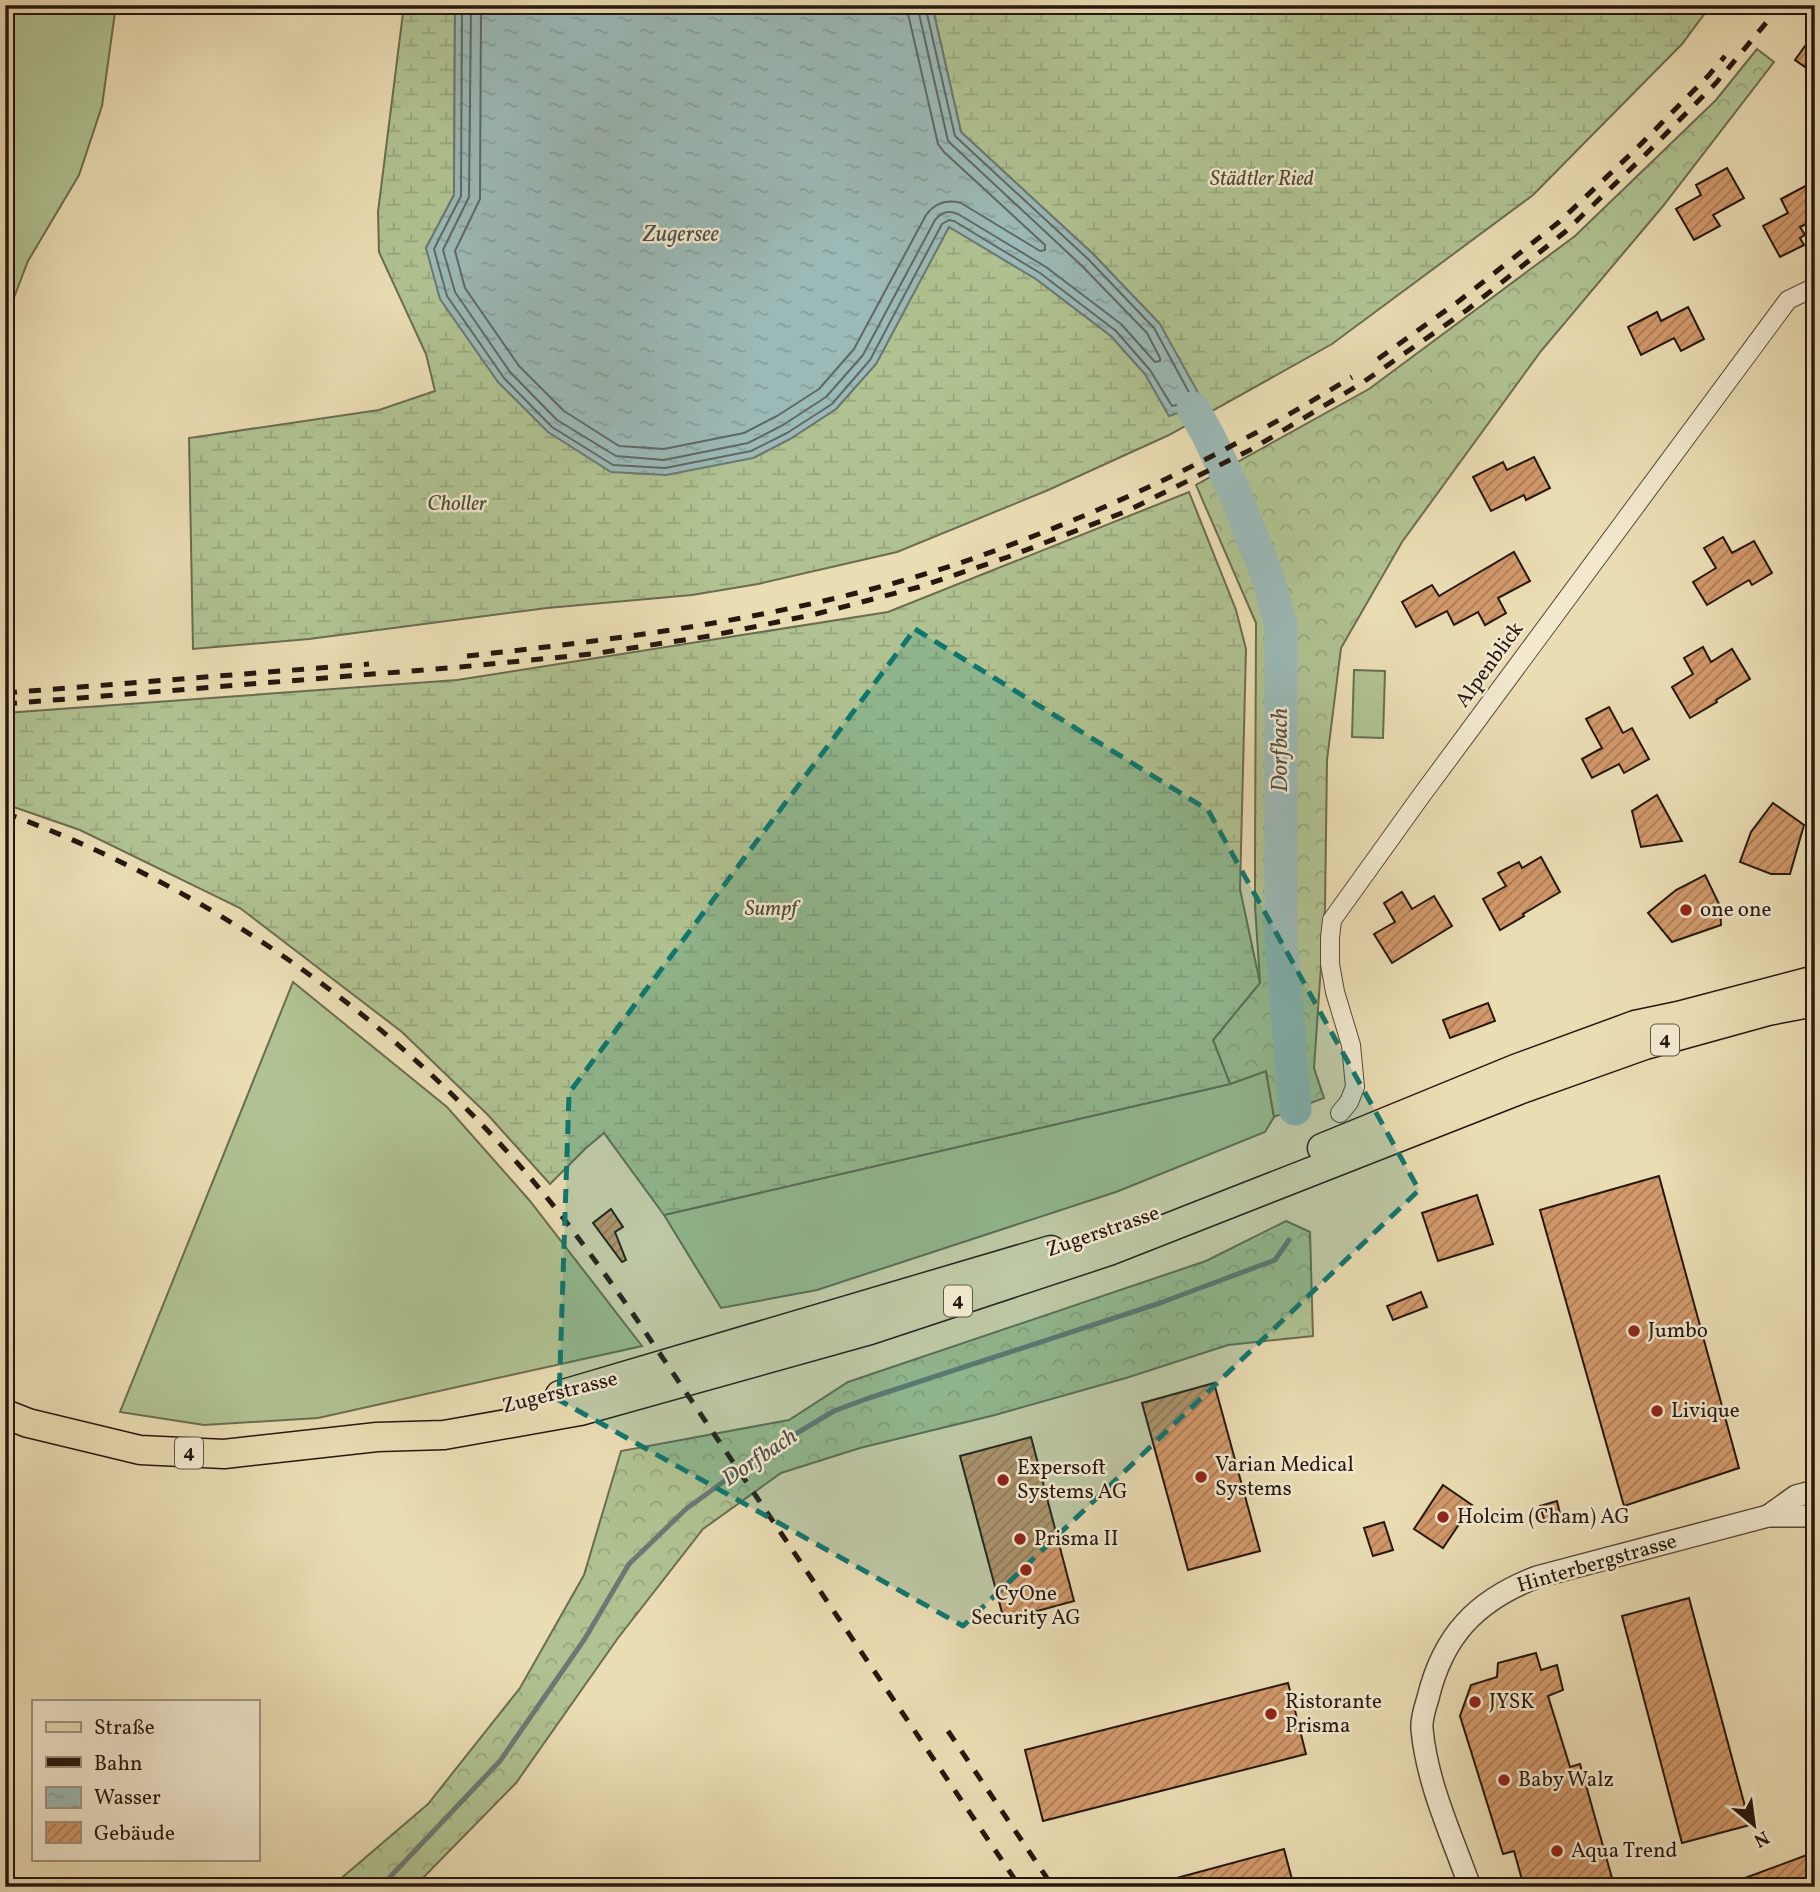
<svg xmlns="http://www.w3.org/2000/svg" width="1820" height="1892" viewBox="0 0 1820 1892" font-family="Vollkorn,serif">
  <defs>
    <pattern id="forest-crowns" width="20" height="18" patternUnits="userSpaceOnUse" patternTransform="scale(1.75)"><rect width="20" height="18" fill="#b0c291"/><path d="M2 6a3 3 0 1 1 6 0M12 15a3 3 0 1 1 6 0" fill="none" stroke="#97a67c"/></pattern>
    <pattern id="wetland-marsh" width="20" height="14" patternUnits="userSpaceOnUse" patternTransform="scale(1.75)"><rect width="20" height="14" fill="#b0c291"/><path d="M1 5h8M5 5V1M11 12h8M15 12V8" fill="none" stroke="#97a67c"/></pattern>
    <pattern id="water-ripples" width="26" height="14" patternUnits="userSpaceOnUse" patternTransform="scale(1.75)"><rect width="26" height="14" fill="#9bb9b6"/><path d="M2 4q2-2 4 0t4 0M15 11q2-2 4 0t4 0" fill="none" stroke="#859e9b"/></pattern>
    <pattern id="building-hatch" width="6" height="6" patternUnits="userSpaceOnUse" patternTransform="scale(1.75)"><rect width="6" height="6" fill="#d2996b"/><path d="M-1 1l2-2M0 6l6-6M5 7l2-2" fill="none" stroke="#aa7c57"/></pattern>
  </defs>
  <rect width="100%" height="100%" fill="#eadcb3"/>
  <filter id="stains"><feTurbulence type="fractalNoise" baseFrequency=".00286" numOctaves="4"/><feColorMatrix values="0 0 0 0 .2 0 0 0 0 .09 0 0 0 0 .02 0 0 0 .5 -.17"/></filter>
  <radialGradient id="worn" r=".72"><stop offset=".6" stop-color="#630" stop-opacity="0"/><stop offset="1" stop-color="#630" stop-opacity=".3"/></radialGradient>
  <g fill="#b0c291" stroke="#6b6c50" stroke-width="2">
    <polygon points="5,5 116,5 102,106 79,175 28,261 5,321"/>
    <polygon points="1354,670 1385,671 1383,738 1352,737"/>
    <polygon points="293,982 447,1107 530,1201 642,1346 318,1418 204,1425 120,1412"/>
    <polygon points="1266,1071 1274,1117 1265,1132 1116,1192 817,1290 721,1308 664,1215 1230,1084"/>
  </g>
  <g fill="url(#forest-crowns)" stroke="#6b6c50" stroke-width="2">
    <polygon points="1757,49 1774,62 1663,206 1541,351 1402,542 1341,648 1327,760 1325,908 1314,1068 1324,1098 1274,1117 1266,1071 1230,1084 1213,1040 1260,982 1255,906 1255,855 1256,623 1196,485 1369,389 1575,236 1716,100"/>
    <polygon points="1286,1221 1310,1232 1313,1336 1228,1345 1126,1378 995,1415 860,1448 781,1473 703,1529 618,1638 516,1783 414,1887 331,1887 428,1804 520,1688 584,1575 621,1451 789,1420 848,1382 1206,1261"/>
  </g>
  <g fill="url(#wetland-marsh)" stroke="#6b6c50" stroke-width="2">
    <polygon points="404,5 455,5 454,195 426,248 753,458 790,439 836,409 876,364 949,226 1036,279 1111,336 1145,374 1169,415 1160,324 1093,254 961,132 932,5 1711,5 1682,44 1533,195 1332,344 1169,435 1046,491 897,552 758,584 692,595 547,608 309,639 193,649 189,438 379,410 435,391 426,354 379,252 378,212"/>
    <polygon points="1189,492 1236,610 1246,649 1240,889 1260,983 1213,1040 1230,1084 664,1215 604,1133 586,1148 550,1184 488,1115 402,1032 240,908 80,830 5,804 5,713 457,680 888,612"/>
  </g>
  <polygon fill="url(#water-ripples)" stroke="#6c7874" stroke-width="2" points="455,5 932,5 961,132 1093,254 1160,324 1201,398 1193,408 1169,416 1145,374 1111,336 1036,279 949,227 876,364 836,409 790,439 753,458 666,475 611,472 548,432 498,382 440,299 426,248 454,195"/>
  <g fill="none" stroke-linecap="round" stroke-linejoin="round">
    <g stroke="#606863" stroke-width="2">
      <polyline points="462,5 461,196 434,249 447,296 504,378 552,427 613,465 665,468 751,451 787,433 832,404 870,360 942,224 949,220 954,221 1040,273 1116,331 1150,370 1172,406 1189,402 1191,396 1154,328 1088,259 955,136 925,5"/>
      <path d="M471 5 469 197 443 250 455 292 510 372 557 420 616 456 664 460 748 443 783 425 826 397 863 355 935 220C941 212 949 210 958 214L1046 267 1121 324 1155 362 1160 361V358L1147 333 1082 266 948 141 917 5"/>
      <path d="M481 5 480 199 455 251 465 288 519 366 564 411 619 446 664 449 744 433 777 416 819 389 854 349 926 215C935 203 946 199 961 203L1040 251 1045 250V245L944 152 938 144 906 5"/>
    </g>
    <polyline stroke="#6c7874" stroke-width="5" points="379,1887 390,1877 500,1761 584,1640 629,1564 686,1509 760,1455 834,1411 866,1399 1160,1303 1275,1260 1289,1240"/>
    <polyline stroke="#9bb9b6" stroke-width="33" points="1193,408 1210,439 1234,491 1267,575 1281,626 1281,936 1295,1109"/>
  </g>
  <g fill="url(#building-hatch)" stroke="#261710" stroke-width="2">
    <polygon points="1815,32 1815,74 1795,60"/>
    <polygon points="1727,168 1744,198 1713,215 1720,226 1694,240 1676,209 1701,195 1696,185"/>
    <polygon points="1815,181 1815,220 1800,227 1805,235 1800,238 1804,245 1780,257 1763,226 1788,213 1781,199"/>
    <polygon points="1688,307 1704,339 1681,351 1674,338 1641,355 1628,327 1657,312 1661,321"/>
    <polygon points="1534,457 1550,488 1526,500 1524,495 1491,511 1473,477 1503,462 1507,470"/>
    <polygon points="1723,537 1732,553 1754,541 1772,573 1752,585 1749,580 1707,605 1693,582 1716,568 1704,548"/>
    <polygon points="1514,552 1530,581 1498,598 1506,613 1485,625 1478,612 1454,625 1447,611 1416,627 1402,602 1432,585 1439,596"/>
    <polygon points="1703,647 1711,662 1732,649 1750,679 1716,700 1717,702 1690,718 1672,687 1693,674 1684,658"/>
    <polygon points="1609,707 1623,733 1632,728 1649,759 1624,773 1619,764 1592,778 1582,759 1602,748 1586,719"/>
    <polygon points="1657,795 1682,841 1641,847 1632,811"/>
    <polygon points="1773,803 1804,825 1790,874 1771,874 1740,862 1751,832"/>
    <polygon points="1541,857 1560,892 1523,914 1524,916 1500,930 1483,899 1506,886 1498,873 1519,862 1522,868"/>
    <polygon points="1705,875 1720,906 1721,925 1672,942 1648,913 1676,890"/>
    <polygon points="1402,892 1412,909 1434,896 1452,926 1392,963 1374,934 1395,922 1384,903"/>
    <polygon points="1488,1003 1495,1021 1450,1038 1443,1020"/>
    <polygon points="1659,1176 1739,1468 1624,1506 1540,1210"/>
    <polygon points="1477,1195 1493,1244 1438,1261 1422,1213"/>
    <polygon points="611,1209 623,1227 615,1232 626,1260 622,1262 593,1223"/>
    <polygon points="1421,1292 1427,1307 1393,1320 1387,1306"/>
    <polygon points="1214,1383 1260,1551 1188,1570 1142,1403"/>
    <polygon points="1031,1437 1074,1601 1004,1620 960,1456"/>
    <polygon points="1443,1485 1472,1505 1443,1548 1414,1529"/>
    <polygon points="1557,1501 1561,1518 1545,1522 1540,1506"/>
    <polygon points="1384,1522 1393,1550 1373,1556 1364,1528"/>
    <polygon points="1689,1598 1750,1825 1682,1843 1622,1616"/>
    <polygon points="1536,1653 1541,1670 1557,1665 1563,1690 1548,1696 1570,1767 1580,1764 1612,1878 1583,1887 1524,1887 1514,1851 1503,1854 1460,1716 1471,1685 1497,1677 1498,1663"/>
    <polygon points="1288,1683 1306,1754 1043,1821 1025,1750"/>
    <polygon points="1284,1849 1294,1887 1163,1887 1162,1882"/>
    <polygon points="1815,1852 1815,1887 1726,1887 1726,1885"/>
  </g>
  <g fill="none" stroke-linecap="round" stroke-linejoin="round">
    <g stroke="#574839" stroke-width="20">
      <polyline id="minor" points="1340,1113 1349,1102 1355,1087 1351,1045 1335,992 1330,964 1330,938 1332,920 1421,796 1788,300 1815,287"/>
    </g>
    <g stroke="#574839" stroke-width="24">
      <g id="tertiary">
        <polyline points="1768,1516 1796,1496 1815,1491"/>
        <path d="M1470 1887C1452 1836 1427 1784 1422 1729 1421 1719 1425 1708 1428 1698 1443 1635 1477 1600 1537 1577L1768 1516H1808L1815 1514"/>
      </g>
    </g>
    <g stroke="#261710" stroke-width="31">
      <g id="primary">
        <polyline points="1322,1148 1515,1069 1635,1025 1678,1016 1815,980"/>
        <polyline points="560,1395 1051,1250"/>
        <polyline points="5,1414 28,1423 140,1450 224,1454 377,1437 444,1435 580,1411 870,1330 1109,1251 1519,1090 1645,1045 1768,1011 1815,1002"/>
      </g>
    </g>
    <use href="#minor" stroke="#f1e8ce" stroke-width="18"/>
    <use href="#tertiary" stroke="#f1e8ce" stroke-width="21"/>
    <use href="#primary" stroke="#eadcb3" stroke-width="28"/>
    <g stroke="#261710" stroke-width="5" stroke-dasharray="12 12" stroke-linecap="butt">
      <polyline points="1378,359 1459,301 1559,222 1635,150 1709,75 1725,56"/>
      <path d="M467 656C649 636 832 612 1005 547 1088 516 1169 480 1246 438 1282 419 1317 398 1352 377"/>
      <polyline points="5,693 369,664"/>
      <polyline points="5,704 460,667 592,654 710,636 816,614 919,587 1008,557 1127,511 1252,449 1362,383 1467,310 1565,232 1643,157 1716,83 1781,5"/>
      <path d="M5 813C200 884 374 1003 512 1157 555 1204 592 1256 629 1308L1020 1887"/>
      <polyline points="948,1731 1053,1887"/>
    </g>
  </g>
  <path fill="#0f766e" fill-opacity="0.2" stroke="#0f766e" stroke-width="5" stroke-dasharray="14 9" stroke-linejoin="round" d="M915 629 1208 810 1419 1190 963 1626 559 1400 569 1093Z"/>
  <g fill="#8f2418" stroke="#f1e8ce" stroke-width="2.5">
    <circle cx="1686" cy="910" r="7"/>
    <circle cx="1634" cy="1331" r="7"/>
    <circle cx="1657" cy="1411" r="7"/>
    <circle cx="1201" cy="1477" r="7"/>
    <circle cx="1003" cy="1480" r="7"/>
    <circle cx="1443" cy="1517" r="7"/>
    <circle cx="1020" cy="1539" r="7"/>
    <circle cx="1026" cy="1570" r="7"/>
    <circle cx="1475" cy="1702" r="7"/>
    <circle cx="1271" cy="1714" r="7"/>
    <circle cx="1504" cy="1780" r="7"/>
    <circle cx="1557" cy="1851" r="7"/>
  </g>
  <g text-anchor="middle" dominant-baseline="central" stroke-width="5" stroke-linejoin="round" paint-order="stroke">
    <g fill="#f1e8ce" stroke="#635649" stroke-width="2">
      <rect x="1651" y="1024.5" width="28" height="31" rx="5"/>
      <rect x="944" y="1285.5" width="28" height="31" rx="5"/>
      <rect x="175" y="1437.5" width="28" height="31" rx="5"/>
    </g>
    <g font-size="19" font-weight="bold" fill="#261710">
      <text x="1665" y="1040">4</text>
      <text x="958" y="1301">4</text>
      <text x="189" y="1453">4</text>
    </g>
    <g font-size="21" font-style="italic" fill="#4f4a37" stroke="#f1e8ce">
      <text x="1262" y="179">Städtler Ried</text>
      <text x="457" y="504">Choller</text>
      <text x="771" y="909">Sumpf</text>
    </g>
    <g font-size="21" fill="#261710" stroke="#f1e8ce">
      <text transform="translate(1490 665) rotate(-54)">Alpenblick</text>
      <text transform="translate(1103 1232) rotate(-19)">Zugerstrasse</text>
      <text transform="translate(560 1393) rotate(-14)">Zugerstrasse</text>
      <text transform="translate(1597 1564) rotate(-16)">Hinterbergstrasse</text>
    </g>
    <g font-size="21" fill="#261710" stroke="#f1e8ce" text-anchor="start">
      <text x="1700" y="910">one one</text>
      <text x="1648" y="1331">Jumbo</text>
      <text x="1671" y="1411">Livique</text>
      <text x="1215" y="1465">Varian Medical<tspan x="1215" dy="24">Systems</tspan></text>
      <text x="1017" y="1468">Expersoft<tspan x="1017" dy="24">Systems AG</tspan></text>
      <text x="1457" y="1517">Holcim (Cham) AG</text>
      <text x="1034" y="1539">Prisma II</text>
      <text x="1026" y="1594" text-anchor="middle">CyOne<tspan x="1026" dy="24">Security AG</tspan></text>
      <text x="1285" y="1702">Ristorante<tspan x="1285" dy="24">Prisma</tspan></text>
      <text x="1489" y="1702">JYSK</text>
      <text x="1518" y="1780">Baby Walz</text>
      <text x="1571" y="1851">Aqua Trend</text>
    </g>
    <g font-size="23" font-style="italic" fill="#4f504a" stroke="#f1e8ce">
      <text x="681" y="235">Zugersee</text>
      <text transform="translate(1281 750) rotate(-90)">Dorfbach</text>
      <text transform="translate(760 1458) rotate(-34)">Dorfbach</text>
    </g>
  </g>
  <rect width="1820" height="1892" fill="none" stroke="#eadcb3" stroke-width="28"/>
  <rect x="7" y="7" width="1806" height="1878" fill="none" stroke="#261710" stroke-width="3.5"/>
  <rect x="14" y="14" width="1792" height="1864" fill="none" stroke="#261710" stroke-width="2"/>
  <rect x="32" y="1700" width="228" height="161" fill="#f1e8ce" stroke="#a09482" stroke-width="2"/>
  <rect x="46" y="1722" width="35" height="10" fill="#eadcb3" stroke="#a09482" stroke-width="2"/>
  <text x="94" y="1734" font-size="21" fill="#261710">Straße</text>
  <rect x="46" y="1757" width="35" height="10" fill="#261710" stroke="#a09482" stroke-width="2"/>
  <text x="94" y="1770" font-size="21" fill="#261710">Bahn</text>
  <rect x="46" y="1787" width="35" height="21" fill="url(#water-ripples)" stroke="#a09482" stroke-width="2"/>
  <text x="94" y="1804" font-size="21" fill="#261710">Wasser</text>
  <rect x="46" y="1822" width="35" height="21" fill="url(#building-hatch)" stroke="#a09482" stroke-width="2"/>
  <text x="94" y="1840" font-size="21" fill="#261710">Gebäude</text>
  <g transform="translate(1754 1825) rotate(151)" stroke="#f1e8ce" stroke-width="5" paint-order="stroke">
  <path d="M0-5L12 26L0 18L-12 26Z" fill="#261710"/>
  <text y="-10" font-size="19" font-weight="bold" text-anchor="middle" fill="#261710">N</text>
  </g>
  <rect width="100%" height="100%" filter="url(#stains)"/>
  <rect width="100%" height="100%" fill="url(#worn)"/>
</svg>
